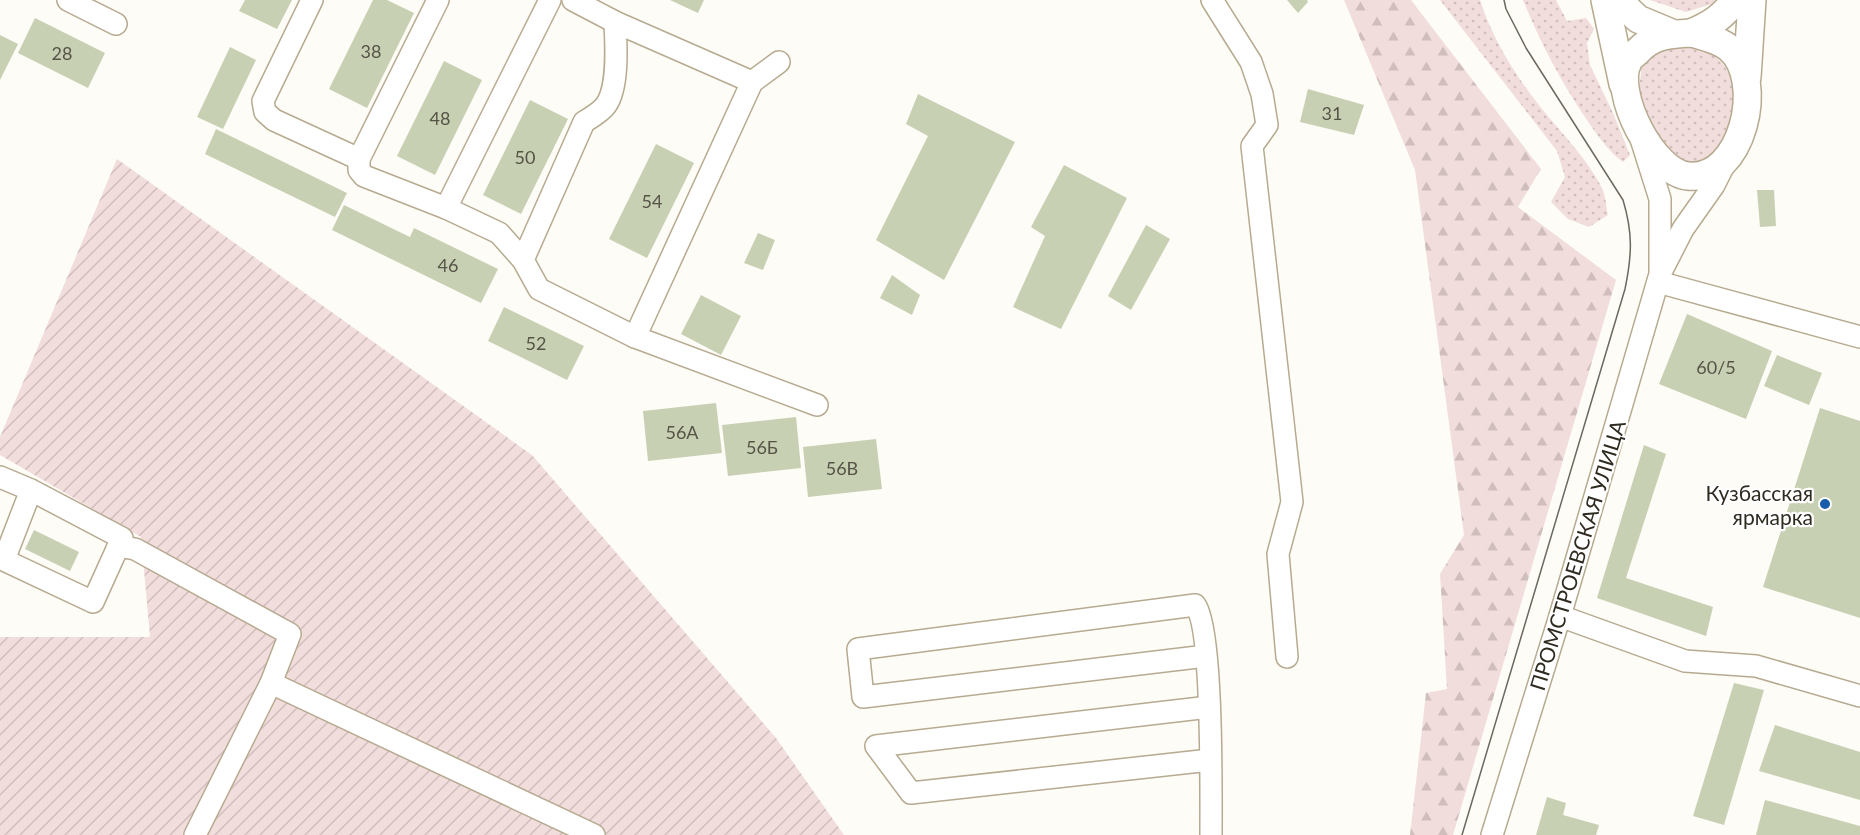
<svg xmlns="http://www.w3.org/2000/svg" width="1860" height="835" viewBox="0 0 1860 835" font-family="Lato,sans-serif">
  <defs>
    <pattern id="grass-dots" width="8" height="8" patternUnits="userSpaceOnUse" patternTransform="scale(1.5)"><rect width="8" height="8" fill="#f2dddd"/><path d="M2 2h.1M6 6h.1" fill="none" stroke="#d0bebd" stroke-width="1.8" stroke-linecap="round"/></pattern>
    <pattern id="forest-firs" width="22" height="20" patternUnits="userSpaceOnUse" patternTransform="scale(1.5)"><rect width="22" height="20" fill="#f2dddd"/><path d="M5 1l3.5 6h-7zM16 11l3.5 6h-7z" fill="#d0bebd"/></pattern>
    <pattern id="garden-furrows" width="10" height="10" patternUnits="userSpaceOnUse" patternTransform="scale(1.5)"><rect width="10" height="10" fill="#f2dddd"/><path d="M-1 1l2-2M0 10L10 0M9 11l2-2" fill="none" stroke="#d0bebd"/></pattern>
  </defs>
  <rect width="100%" height="100%" fill="#fefcf6"/>
  <g fill="url(#grass-dots)">
    <path d="M1440 0H1480C1492 37 1512 70 1535 100 1557 129 1586 156 1602 188 1606 196 1606 207 1608 215L1589 227 1568 219 1551 202 1565 177 1557 151Z"/>
    <path d="M1523 0H1556L1567 21 1586 18 1594 29 1587 43 1590 65 1613 113 1630 155 1623 162C1607 150 1598 136 1587 120 1561 82 1540 42 1523 0Z"/>
    <polygon points="1650,0 1717,0 1715,3 1686,12"/>
    <path d="M1676 44C1685 46 1696 45 1704 49 1742 68 1743 118 1721 150 1717 157 1705 161 1698 165L1677 162 1660 143 1642 106 1639 88 1642 66 1657 50Z"/>
  </g>
  <polygon fill="url(#forest-firs)" points="1344,0 1411,0 1541,169 1518,207 1616,280 1453,835 1410,835 1426,693 1447,689 1440,574 1464,535 1415,170"/>
  <polygon fill="url(#garden-furrows)" points="117,159 532,455 776,738 844,835 0,835 0,637 150,637 141,537 0,455 0,437"/>
  <g fill="#c8d0b4">
    <polygon points="245,0 292,0 277,29 239,11"/>
    <polygon points="373,0 387,0 414,13 367,108 329,89"/>
    <polygon points="670,0 704,0 698,13"/>
    <polygon points="1287,0 1307,0 1308,2 1298,13"/>
    <polygon points="35,18 105,53 88,88 18,53"/>
    <polygon points="0,35 18,44 0,80"/>
    <polygon points="230,47 256,60 223,129 197,117"/>
    <polygon points="444,61 482,80 435,175 397,156"/>
    <polygon points="1308,89 1364,105 1354,135 1300,122"/>
    <polygon points="918,94 1015,142 944,280 876,240 928,136 906,124"/>
    <polygon points="530,100 568,119 521,214 483,195"/>
    <polygon points="216,129 347,193 335,217 205,154"/>
    <polygon points="656,144 694,163 647,258 609,239"/>
    <polygon points="1064,165 1127,198 1061,329 1013,307 1045,236 1031,227"/>
    <polygon points="1757,190 1774,190 1776,226 1760,227"/>
    <polygon points="344,205 410,237 414,228 498,269 481,303 332,230"/>
    <polygon points="1146,225 1170,239 1131,310 1108,296"/>
    <polygon points="758,233 775,240 763,270 744,263"/>
    <polygon points="892,275 920,295 912,315 880,298"/>
    <polygon points="701,295 741,316 721,355 681,334"/>
    <polygon points="504,307 584,346 567,380 488,341"/>
    <polygon points="1687,314 1772,351 1746,419 1659,384"/>
    <polygon points="1777,355 1822,373 1809,405 1764,386"/>
    <polygon points="716,403 722,453 648,461 643,411"/>
    <polygon points="1820,408 1860,421 1860,618 1763,587"/>
    <polygon points="796,417 801,468 728,476 722,425"/>
    <polygon points="876,439 882,489 808,497 803,447"/>
    <polygon points="1644,445 1666,454 1626,578 1713,607 1706,636 1597,598"/>
    <polygon points="34,530 79,552 70,571 25,549"/>
    <polygon points="1734,683 1764,690 1724,825 1693,816"/>
    <polygon points="1775,725 1860,752 1860,800 1759,771"/>
    <polygon points="1547,797 1566,803 1563,815 1599,825 1596,835 1536,835"/>
    <polygon points="1765,800 1860,826 1860,835 1756,835"/>
  </g>
  <g fill="none" stroke-linecap="round" stroke-linejoin="round">
    <g stroke="#b6aa90" stroke-width="24">
      <g id="minor">
        <polyline points="68,0 116,24"/>
        <polyline points="312,0 263,101 265,112 274,120 359,159 359,170 364,176 446,208 499,233 523,260 539,289 635,337"/>
        <polyline points="573,0 615,22 752,82 779,62"/>
        <polyline points="1212,0 1251,62 1262,94 1267,125 1252,146 1292,502 1278,554 1287,657"/>
        <polyline points="752,82 635,337 817,405"/>
        <polyline points="1642,142 1660,199 1660,270"/>
        <polyline points="359,159 438,0"/>
        <polyline points="446,208 550,0"/>
        <path d="M523 260 584 122C592 117 601 112 606 105 619 87 616 43 615 22"/>
        <polyline points="1658,282 1860,337"/>
        <polyline points="0,477 31,490 122,538 93,602 4,560 31,490"/>
        <polyline points="118,546 135,549 290,634 271,683 195,835"/>
        <polyline points="1560,616 1685,661 1756,666 1860,696"/>
        <path d="M1206 656 863 697 858 649 1195 605C1213 626 1211 798 1211 835"/>
        <polyline points="271,683 594,835"/>
        <polyline points="1209,707 876,746 911,793 1210,760"/>
        <polyline points="1492,835 1560,616 1660,274 1683,229 1714,185 1726,161"/>
      </g>
    </g>
    <g stroke="#b6aa90" stroke-width="30">
      <g id="major">
        <polyline points="1605,0 1623,84"/>
        <polyline points="1618,0 1638,19 1674,34"/>
        <path d="M1691 33C1703 36 1719 40 1729 48 1767 80 1742 182 1688 176 1653 173 1612 92 1628 62 1629 58 1634 55 1637 52 1652 35 1670 34 1691 33Z"/>
        <path d="M1691 33C1710 25 1723 17 1735 0"/>
        <polyline points="1747,77 1752,0"/>
      </g>
    </g>
    <use href="#minor" stroke="#fff" stroke-width="21"/>
    <use href="#major" stroke="#fff" stroke-width="27"/>
    <path stroke="#6c685f" stroke-width="1.5" d="M1462 835 1625 289C1632 255 1633 233 1623 200L1526 48 1506 9 1504 0"/>
  </g>
  <circle fill="#195cac" stroke="#fff" stroke-width="2" cx="1825" cy="504" r="6"/>
  <g text-anchor="middle" dominant-baseline="central" stroke-width="4.5" stroke-linejoin="round" paint-order="stroke">
    <g font-size="18" fill="#565446">
      <text x="371" y="51">38</text>
      <text x="62" y="53">28</text>
      <text x="1332" y="113">31</text>
      <text x="440" y="118">48</text>
      <text x="525" y="157">50</text>
      <text x="652" y="201">54</text>
      <text x="448" y="265">46</text>
      <text x="536" y="343">52</text>
      <text x="1716" y="367">60/5</text>
      <text x="682" y="432">56А</text>
      <text x="762" y="447">56Б</text>
      <text x="842" y="468">56В</text>
    </g>
    <g font-size="21" fill="#302b21" stroke="#fff" text-anchor="end">
      <text x="1813" y="492">Кузбасская<tspan x="1813" dy="24">ярмарка</tspan></text>
    </g>
    <g font-size="21" fill="#302b21" stroke="#fff">
      <text transform="translate(1577 555) rotate(-73)">ПРОМСТРОЕВСКАЯ УЛИЦА</text>
    </g>
  </g>
</svg>
